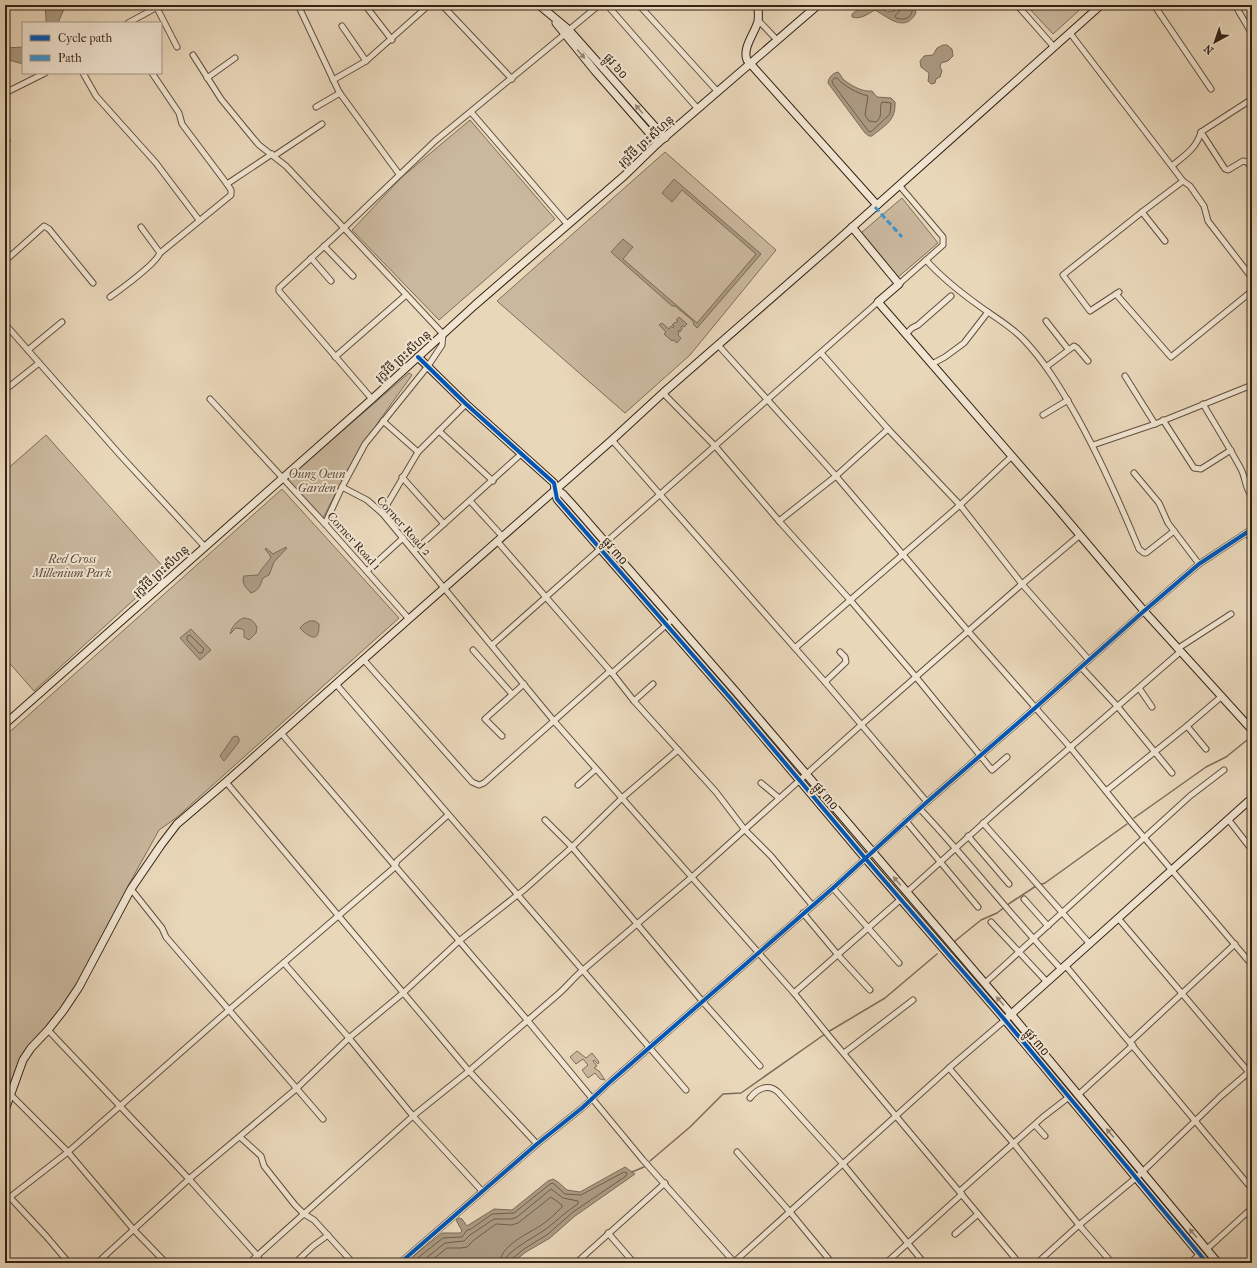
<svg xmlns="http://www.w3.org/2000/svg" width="1257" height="1268" viewBox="0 0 1257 1268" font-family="'IM FELL French Canon','Noto Sans Khmer',serif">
  <rect width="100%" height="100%" fill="#e9d7ba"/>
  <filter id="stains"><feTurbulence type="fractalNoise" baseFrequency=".005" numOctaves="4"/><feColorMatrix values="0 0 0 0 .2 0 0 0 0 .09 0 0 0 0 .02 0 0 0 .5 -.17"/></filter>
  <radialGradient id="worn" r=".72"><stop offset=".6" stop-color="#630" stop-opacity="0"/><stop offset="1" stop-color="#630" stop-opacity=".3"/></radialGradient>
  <g fill="#cab89e" stroke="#7e6e5a">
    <polygon points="1026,5 1085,5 1053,34"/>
    <polygon points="470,120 555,219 439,320 352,230 402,177"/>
    <polygon points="665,152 776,250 690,355 625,413 497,301"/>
    <polygon points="902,198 938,243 897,278 861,233"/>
    <polygon points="409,373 412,375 379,421 348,469 323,518 287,479"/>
    <polygon points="46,435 165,569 162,574 34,691 5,658 5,471"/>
    <polygon points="282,489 399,618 176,818 159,830 128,886 120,909 79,987 31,1048 5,1110 5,736"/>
    <polygon points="577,1051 586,1058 592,1053 599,1062 598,1064 594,1060 593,1061 597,1066 594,1068 599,1071 605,1080 600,1079 595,1073 588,1078 582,1070 588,1065 583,1059 576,1064 570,1057"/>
  </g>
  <g fill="#ab9a82" stroke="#7b6a57">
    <polygon points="45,5 70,5 64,9 58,23 46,23 46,17"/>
    <path d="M864 5H882L884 10 887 12 894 11 897 5H912L915 8 916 13C905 33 889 18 875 10 868 14 860 20 852 17V14Z"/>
    <polygon points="943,45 947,45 952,49 953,56 948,61 941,63 940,67 942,71 940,77 936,79 935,83 931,84 928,81 929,73 921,67 920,61 924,56 933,55 937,48"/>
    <polygon points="23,47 23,64 5,59 5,48"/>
    <path d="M838 72C841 75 841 77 844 80 852 86 862 92 872 91L877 97 891 98 895 102C896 121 885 125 872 136H869L865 133 828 83C828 78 833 73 838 72Z"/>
    <polygon points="674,179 761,254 697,328 693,324 694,323 692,320 675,306 672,306 611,252 623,239 633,247 623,259 697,323 756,254 682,190 672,202 662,193"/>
    <polygon points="679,317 687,324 684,327 682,326 681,327 682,329 680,332 679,330 678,332 679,333 678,335 681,338 677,343 673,340 672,341 664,334 666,332 659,325 662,323 669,329 671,326 673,328 674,326 672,325 675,322 676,323 678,321 676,320"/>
    <path d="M286 547 287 548 274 562 269 575 263 578C260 586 259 590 251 593 246 588 241 583 244 576L258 575C262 567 267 564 271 557L265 549 266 548 273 554Z"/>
    <path d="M243 618C250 618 254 621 257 627L256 633 249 640 244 637V631L242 629 236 628 230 634C232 626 236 622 243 618Z"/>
    <path d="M309 621H315L319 624C319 627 319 631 318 633 316 643 303 632 300 628L304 624Z"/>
    <polygon points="191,629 211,650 200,660 180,638"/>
    <polygon points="233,737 237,736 239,738 239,742 224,761 220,756"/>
    <polygon points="625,1167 635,1174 575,1216 550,1238 526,1252 512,1263 408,1263 417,1253 442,1233 460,1233 462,1231 456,1220 459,1218 462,1219 467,1226 494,1209 512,1210 548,1181 553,1179 558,1182 567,1190 580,1192"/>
  </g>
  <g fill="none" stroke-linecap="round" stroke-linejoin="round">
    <g stroke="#6f5e4c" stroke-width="1">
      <path d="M901 5 900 10 895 16 896 18C901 20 910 20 912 12 912 10 911 7 910 5"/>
      <path d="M835 78H837C845 87 857 93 868 96L865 115 869 121 876 122C884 116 878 109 882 102L891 103 890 114 872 131 869 132 833 84 832 81Z"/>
      <polygon points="190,635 204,649 202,653 199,653 187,640 187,637"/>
      <polyline points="413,1263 420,1256 443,1238 462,1237 467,1230 471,1229 492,1214 514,1213 550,1184 553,1183 565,1194 581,1195 624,1172 627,1173 626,1176 573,1212 548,1234 524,1249 512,1259 511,1263"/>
      <path d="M420 1263 445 1243 464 1241 470 1235 494 1219H512L517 1217 551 1189 563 1198 578 1201V1204C566 1211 557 1221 546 1229 533 1238 520 1244 509 1254 506 1257 506 1260 506 1263"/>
      <path d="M428 1263 447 1248H461L467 1247 474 1240 496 1224 512 1225 518 1223 551 1197 562 1205V1207C555 1214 548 1221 540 1226 527 1234 500 1246 500 1263"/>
    </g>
    <g stroke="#7b6a57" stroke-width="1.5">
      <polyline points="1134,818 1206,767 1226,757 1252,736"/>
      <polyline points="1039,885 1045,883 1127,824"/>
      <polyline points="955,941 981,920 997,913 1010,903 1036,886"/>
      <polyline points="828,1032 885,998 937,954"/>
      <polyline points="650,1161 690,1127 723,1094 741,1093 825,1034"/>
      <polyline points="632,1172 644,1167"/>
    </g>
    <g stroke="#60503f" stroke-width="7">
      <g id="street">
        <polyline points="298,5 339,92 399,174"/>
        <polyline points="365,5 392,40"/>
        <polyline points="442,5 512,79"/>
        <polyline points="607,5 698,109"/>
        <polyline points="639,5 718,92"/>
        <polyline points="1017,5 1054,47"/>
        <polyline points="1154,5 1211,89"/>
        <polyline points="1235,5 1252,34"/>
        <polyline points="5,6 7,5"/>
        <polyline points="157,8 177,47"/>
        <polyline points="758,20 777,40"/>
        <polyline points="128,23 161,5"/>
        <polyline points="342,26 366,61 429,5"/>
        <polyline points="569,30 599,5"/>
        <polyline points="1070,33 1183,181 1142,212 1063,275 1090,311 1119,292"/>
        <polyline points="193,55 221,99 253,138 259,145 286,166 443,334 442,345 428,366 365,444 342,487 325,524"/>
        <polyline points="83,73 96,96 156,163 199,220"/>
        <polyline points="152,73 179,113 182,124 227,184"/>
        <polyline points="207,78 235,58"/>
        <polyline points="333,80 366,61"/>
        <polyline points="5,93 45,73"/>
        <polyline points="316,107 340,93"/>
        <polyline points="471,112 568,225"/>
        <polyline points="1201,132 1225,169 1228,170 1243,161 1247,162 1252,168"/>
        <polyline points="5,143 7,141"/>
        <polyline points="274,156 322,124"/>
        <path d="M1172 166C1185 155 1196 149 1201 132L1252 99"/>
        <polyline points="1183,181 1190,186 1204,206 1208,221 1252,278"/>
        <polyline points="1142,212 1165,241"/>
        <polyline points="141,227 160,253"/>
        <polyline points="324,246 353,276"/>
        <polyline points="311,258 331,281"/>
        <path d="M926 260C941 277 960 292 978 305 994 317 1011 326 1024 340 1045 362 1061 389 1076 415 1100 458 1120 503 1139 549L1144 553H1146L1174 531"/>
        <polyline points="5,261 44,226 49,229 93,283"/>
        <polyline points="899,284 943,245 943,237 899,185"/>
        <polyline points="1116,294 1171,357 1252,291"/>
        <path d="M110 297C121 289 155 265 160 253L231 195V190L227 184 272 154"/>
        <polyline points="1046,321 1068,349"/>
        <polyline points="5,324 121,456 205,547"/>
        <polyline points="906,334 912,328 918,325 951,296"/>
        <polyline points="718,345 836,476 968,631 1070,747 1131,822 1252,965"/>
        <polyline points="28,350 62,322"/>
        <polyline points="821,353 888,429 960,505 1022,584 1089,660"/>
        <polyline points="335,357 406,295"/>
        <polyline points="932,364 945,357 964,343 988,312"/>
        <polyline points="1046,367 1074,346 1077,348 1088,361"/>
        <polyline points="1125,376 1155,424"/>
        <polyline points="5,390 39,363"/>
        <polyline points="663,393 716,447 779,521 851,601 916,677 992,770 1007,757"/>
        <polyline points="210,399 325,524 409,619"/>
        <polyline points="372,399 279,291 279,288 344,228 435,141 565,34"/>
        <path d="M1203 404C1216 426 1229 447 1241 469 1246 479 1245 488 1252 497"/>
        <polyline points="1043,415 1068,400"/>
        <polyline points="1163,420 1194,468 1201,469 1231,450"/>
        <polyline points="383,421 418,452"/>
        <polyline points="439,431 493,481"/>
        <polyline points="612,440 825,682 927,802"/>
        <polyline points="1093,445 1155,424 1252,385"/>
        <polyline points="1134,473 1159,503 1168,523 1199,564"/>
        <polyline points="402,477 444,524"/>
        <polyline points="342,487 367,500 382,513 554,721 794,993 829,1036 1019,1263"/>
        <polyline points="470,501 502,536"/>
        <polyline points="382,513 418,452 466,404"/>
        <polyline points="779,521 836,476 888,429"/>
        <polyline points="1247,533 1252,541"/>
        <polyline points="497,541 612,673 634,701 716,792 745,830 771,856 812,905"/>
        <polyline points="605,543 878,302"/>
        <polyline points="414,551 521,454"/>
        <polyline points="367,571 403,538"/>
        <polyline points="492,645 600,549"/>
        <polyline points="795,648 960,505 1012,456"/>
        <polyline points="1177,649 1231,614"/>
        <polyline points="473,650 512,694"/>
        <polyline points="363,659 472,782 479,785 484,783 610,671"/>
        <polyline points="1081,667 1118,707 1172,773"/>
        <polyline points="612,673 673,619"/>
        <polyline points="825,682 846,662 845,657 840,652"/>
        <polyline points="336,684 686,1090"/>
        <polyline points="1139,688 1152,707"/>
        <polyline points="634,701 653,684"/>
        <polyline points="1187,726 1206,749"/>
        <polyline points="281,733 528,1021 643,1160 735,1263"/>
        <polyline points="502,736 485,719 524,684"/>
        <polyline points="226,782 469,1071 537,1144"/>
        <polyline points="761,783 779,798"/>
        <polyline points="578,785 596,769"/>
        <polyline points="1106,791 1187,726 1222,696"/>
        <path d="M920 809C969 861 1012 917 1061 969"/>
        <polyline points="1228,819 1252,850"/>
        <polyline points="545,820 572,847 703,1002 760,1066"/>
        <polyline points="906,821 978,907"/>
        <polyline points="983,823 1090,944"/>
        <polyline points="968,836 1009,884"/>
        <polyline points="833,888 899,963"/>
        <polyline points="131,889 162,928 166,937 323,1119"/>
        <polyline points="907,892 997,811 1180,652"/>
        <polyline points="1024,899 1048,926"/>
        <polyline points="803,913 838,955 870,990"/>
        <polyline points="1118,918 1252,1076"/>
        <polyline points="991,922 1047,982"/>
        <polyline points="284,963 349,1038 413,1116 482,1191"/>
        <polyline points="1065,965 1252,1189"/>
        <polyline points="985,983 1190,796 1224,770"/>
        <polyline points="794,993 901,899"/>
        <polyline points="48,1030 189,1179 257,1255 261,1263"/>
        <polyline points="1130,1042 1235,944"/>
        <polyline points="844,1053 913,1000"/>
        <polyline points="949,1068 1014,1144 1079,1225 1112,1263"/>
        <polyline points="10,1094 68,1152 134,1230 166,1263"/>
        <polyline points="1078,1095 1133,1045"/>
        <path d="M750 1098C757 1089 768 1083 778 1092L843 1164 924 1263"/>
        <polyline points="1035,1125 1045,1136"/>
        <polyline points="240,1137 261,1156 264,1166 295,1205 304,1214 314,1220 353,1263"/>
        <polyline points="737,1152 790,1212 832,1263"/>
        <polyline points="960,1191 1043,1117 1069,1097"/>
        <polyline points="5,1192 46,1236 69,1263"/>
        <polyline points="5,1201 68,1152 230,1009 395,867 397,861 448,815"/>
        <polyline points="608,1233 634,1263"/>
        <polyline points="955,1234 978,1214"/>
        <polyline points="1207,1249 1252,1208"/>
        <polyline points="97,1263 189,1179 296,1089 349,1038 403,993 459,941 525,889 572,847 622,798 678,750"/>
        <path d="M249 1263 413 1116 469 1071 556 996C566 988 573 978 583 970L692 877 861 725 1022 584 1080 535"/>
        <polyline points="295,1263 313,1246 328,1235"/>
        <polyline points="400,1263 537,1144 582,1108 610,1082 833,888 927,802 1035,708 1144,611 1199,564 1252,529"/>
        <polyline points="576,1263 665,1183"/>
        <polyline points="733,1263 949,1068 1005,1020"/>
        <polyline points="886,1263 962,1194"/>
        <polyline points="1037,1263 1079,1225 1137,1177 1221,1096 1249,1072"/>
        <polyline points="1190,1263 1200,1254"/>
      </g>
    </g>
    <g stroke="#332316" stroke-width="9">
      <g id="secondary">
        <polyline points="539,5 569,30 665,138"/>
        <path d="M758 5C758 10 759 16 758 21 755 33 742 48 747 60L877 205"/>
        <polyline points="556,23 595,71 658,143"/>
        <polyline points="852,227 899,284 878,302 1057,508 1144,611 1252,730"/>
        <polyline points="418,357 466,404 554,483 557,499 563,506 732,700 865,858 1005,1020 1207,1263"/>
        <polyline points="555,489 563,494 573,505 737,693 1011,1014 1218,1263"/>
        <polyline points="5,724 372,399 475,305 624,176 658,143 818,5"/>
        <polyline points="1008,1017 1252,798"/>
        <polyline points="5,1110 23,1060 31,1048 48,1030 63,1011 79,987 131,889 161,845 177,824 226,782 409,619 612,440 663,393 838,240 1101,5"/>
      </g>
    </g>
    <use href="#street" stroke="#f1e5d2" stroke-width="5"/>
    <use href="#secondary" stroke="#f1e5d2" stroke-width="7"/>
    <polyline stroke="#3d95d4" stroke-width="3" stroke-dasharray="6 3" stroke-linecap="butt" points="875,207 902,237"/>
    <g stroke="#f1e5d2" stroke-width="6">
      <g id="cycleway">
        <polyline points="418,357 466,404 554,483 557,499 563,506 732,700 865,858 1005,1020 1207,1263"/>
        <polyline points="400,1263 537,1144 582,1108 610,1082 833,888 927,802 1035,708 1144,611 1199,564 1252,529"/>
      </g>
    </g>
    <use href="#cycleway" stroke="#0057b8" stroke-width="4"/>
  </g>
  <defs><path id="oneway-solid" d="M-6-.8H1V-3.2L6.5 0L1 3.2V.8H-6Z"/></defs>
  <g fill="#928474">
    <use href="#oneway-solid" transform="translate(581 54) rotate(50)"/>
    <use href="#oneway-solid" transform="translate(639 109) rotate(-131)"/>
    <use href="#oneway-solid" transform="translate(897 881) rotate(-131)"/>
    <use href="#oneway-solid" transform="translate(1000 1001) rotate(-131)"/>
    <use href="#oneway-solid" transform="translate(1110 1133) rotate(-130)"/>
    <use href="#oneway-solid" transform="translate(1193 1233) rotate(-130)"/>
  </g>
  <g text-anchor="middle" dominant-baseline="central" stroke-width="4" stroke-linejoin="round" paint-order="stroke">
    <g font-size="12" fill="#332316" stroke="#f1e5d2">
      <text transform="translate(616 66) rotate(49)">ផ្លូវ ៦០</text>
      <text transform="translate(646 141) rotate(-42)">រុក្ខវិថី ព្រះសីហនុ</text>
      <text transform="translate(403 356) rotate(-42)">រុក្ខវិថី ព្រះសីហនុ</text>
      <text transform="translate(404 526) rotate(48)">Corner Road 2</text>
      <text transform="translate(354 541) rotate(48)">Corner Road 1</text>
      <text transform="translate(615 551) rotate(49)">ផ្លូវ ៣០</text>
      <text transform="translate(161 571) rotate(-42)">រុក្ខវិថី ព្រះសីហនុ</text>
      <text transform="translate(826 796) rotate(50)">ផ្លូវ ៣០</text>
      <text transform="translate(1037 1042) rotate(50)">ផ្លូវ ៣០</text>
    </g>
    <g font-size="12" font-style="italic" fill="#594838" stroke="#f1e5d2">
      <text x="317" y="474">Oung Oeun<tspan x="317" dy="14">Garden</tspan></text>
      <text x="72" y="559">Red Cross<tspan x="72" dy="14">Millenium Park</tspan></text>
    </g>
  </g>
  <rect width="1257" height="1268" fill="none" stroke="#e9d7ba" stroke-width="20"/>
  <rect x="6" y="6" width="1245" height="1256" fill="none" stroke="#332316" stroke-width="2"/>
  <rect x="10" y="10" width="1237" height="1248" fill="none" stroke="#332316"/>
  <rect x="22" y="22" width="140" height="52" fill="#f1e5d2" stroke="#a59787"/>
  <rect x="30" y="35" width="20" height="6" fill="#0057b8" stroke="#a59787"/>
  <text x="58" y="42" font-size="12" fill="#332316">Cycle path</text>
  <rect x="30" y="55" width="20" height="6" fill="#3d95d4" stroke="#a59787"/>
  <text x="58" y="62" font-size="12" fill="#332316">Path</text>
  <g transform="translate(1215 42) rotate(220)" stroke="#f1e5d2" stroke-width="3" paint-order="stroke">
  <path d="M0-3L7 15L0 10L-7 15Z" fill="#332316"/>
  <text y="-6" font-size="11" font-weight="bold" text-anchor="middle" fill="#332316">N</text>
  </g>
  <rect width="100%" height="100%" filter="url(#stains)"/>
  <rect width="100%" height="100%" fill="url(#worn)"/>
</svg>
